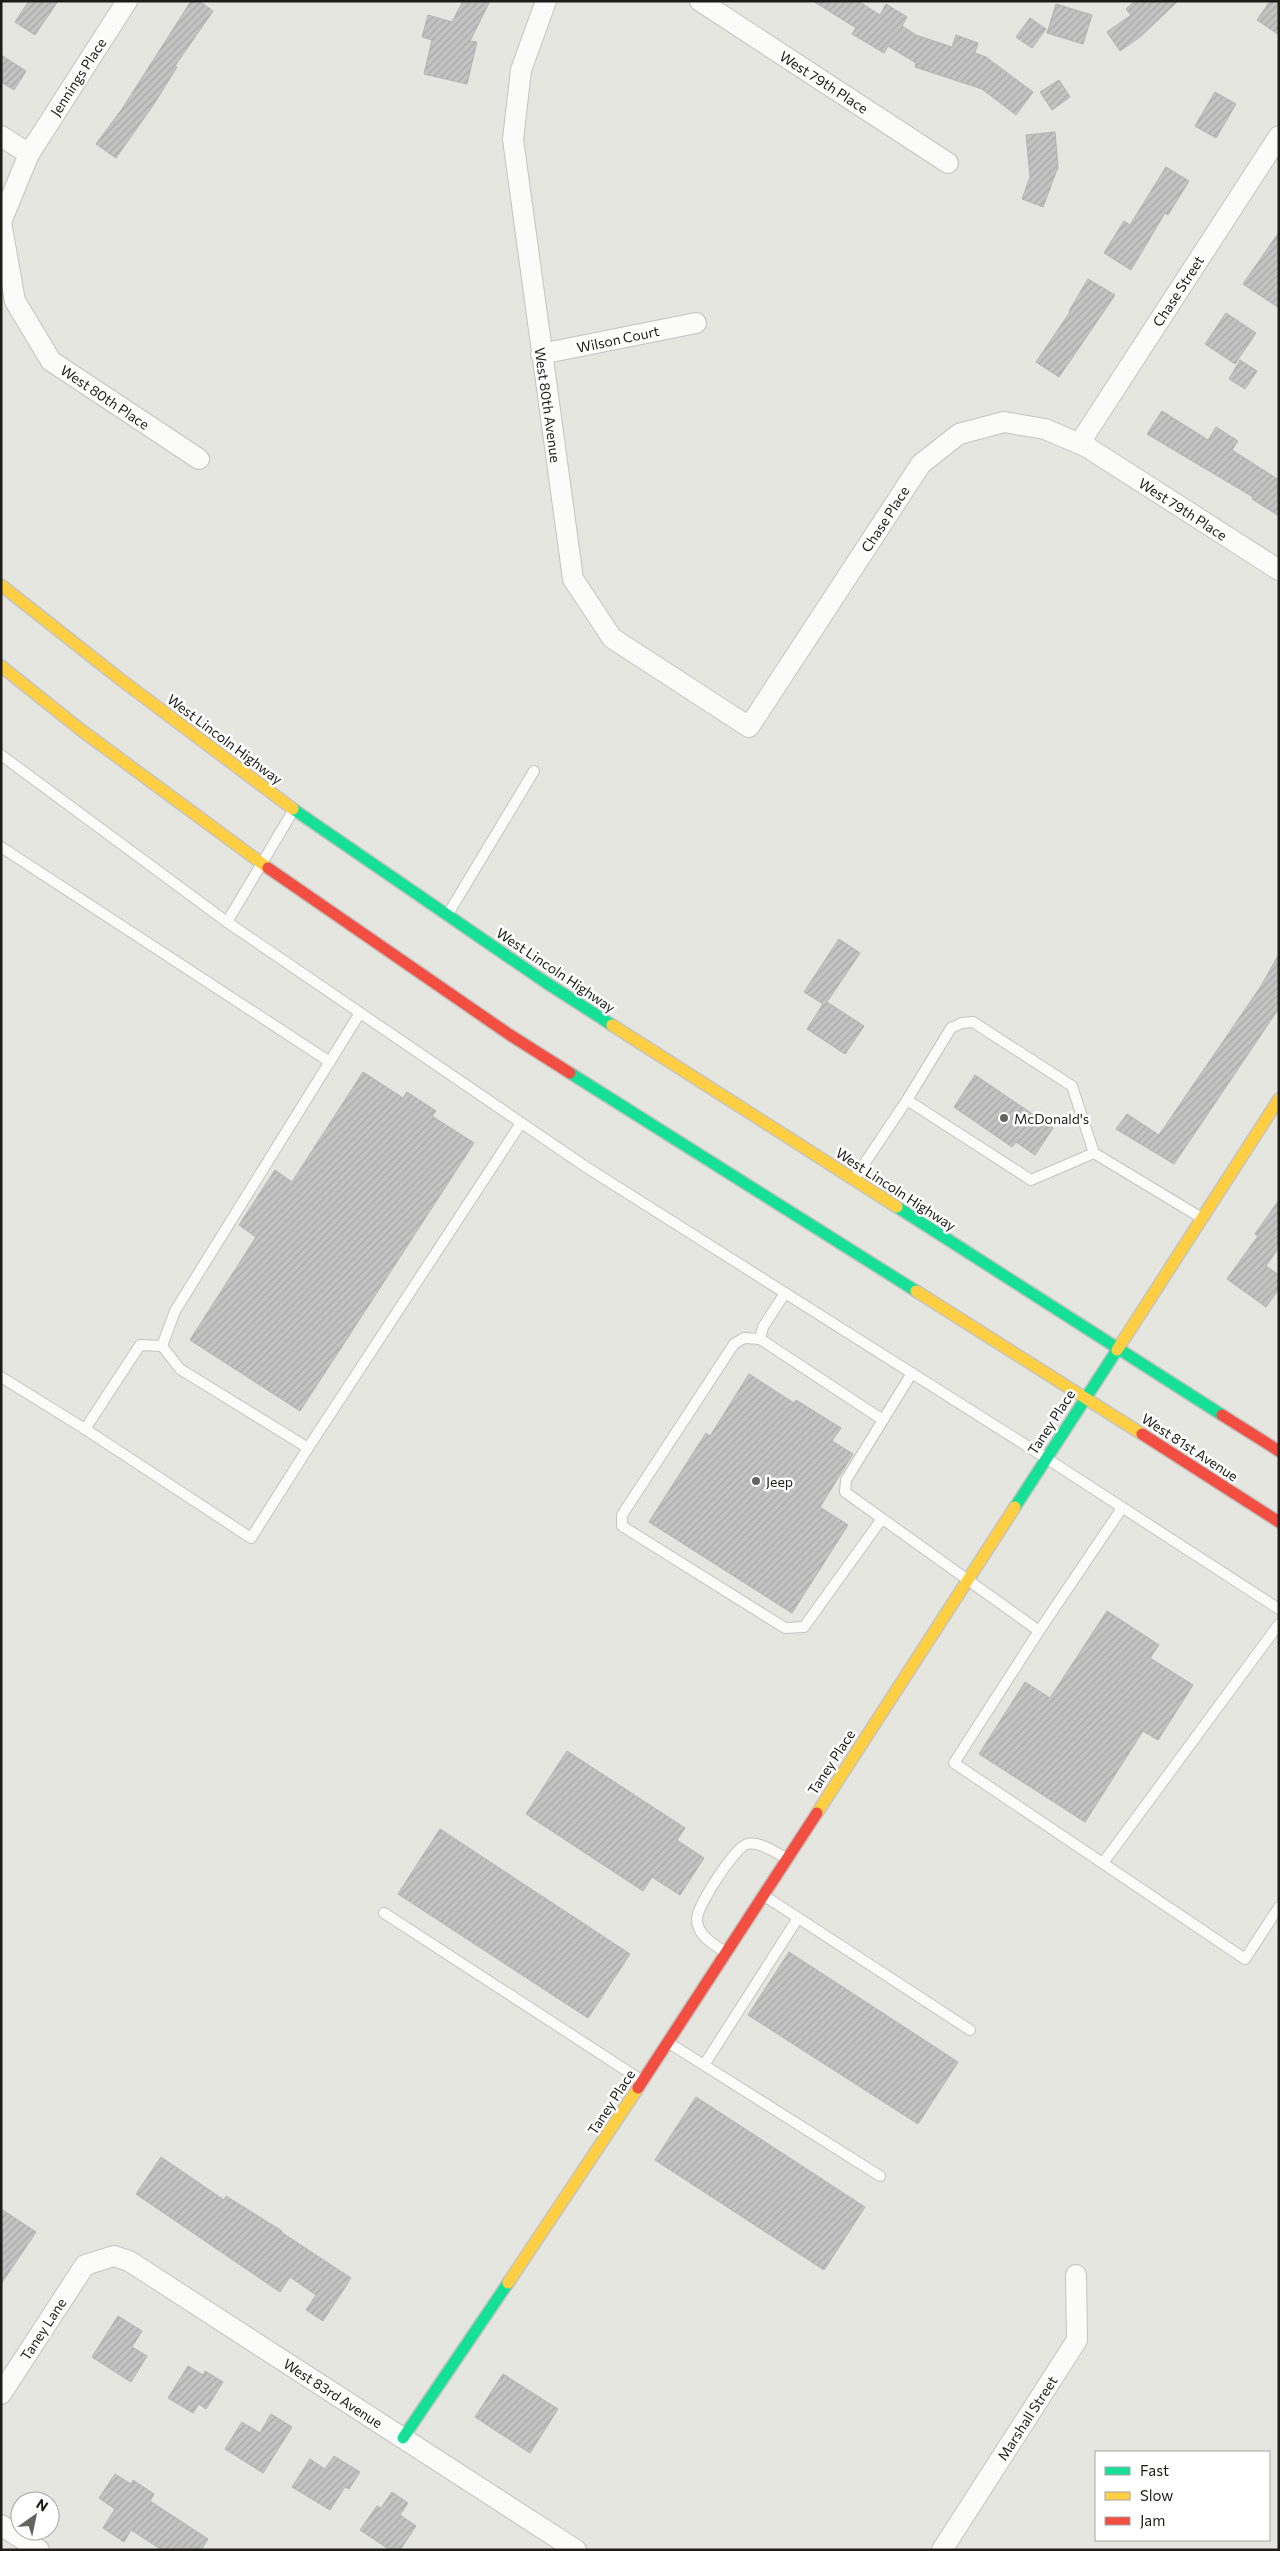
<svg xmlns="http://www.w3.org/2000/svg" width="1280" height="2551" viewBox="0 0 1280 2551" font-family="Commissioner,sans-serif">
  <defs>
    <pattern id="building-hatch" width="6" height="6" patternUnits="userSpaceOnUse" patternTransform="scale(1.25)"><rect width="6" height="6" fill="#c2c3c2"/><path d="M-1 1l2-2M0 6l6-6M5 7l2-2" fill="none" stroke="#a6a7a6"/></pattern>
  </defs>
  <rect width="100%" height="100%" fill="#e6e6e1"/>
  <g fill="url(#building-hatch)" stroke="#b2b4b2">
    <polygon points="29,1 58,1 35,35 15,22"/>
    <polygon points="191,1 199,1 213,11 175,66 177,67 154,104 116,158 96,144 122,109"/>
    <polygon points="463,1 490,1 470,41 477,42 467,84 424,74 432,40 422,37 428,15 452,22"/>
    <polygon points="813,1 858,1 880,15 886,4 907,17 902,26 916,35 952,47 956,35 978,43 975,53 986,57 1033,92 1016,115 982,89 915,67 916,63 888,46 884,53 852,34 856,28"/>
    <polygon points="1135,1 1178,1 1140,37 1120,51 1107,32 1131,15 1126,9"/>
    <polygon points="1270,1 1279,1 1279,35 1257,20"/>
    <polygon points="1056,4 1092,15 1083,44 1047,33"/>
    <polygon points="1030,18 1046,29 1032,48 1016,37"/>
    <polygon points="1,55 26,71 14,90 1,82"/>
    <polygon points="1059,80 1070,97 1052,110 1040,92"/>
    <polygon points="1215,92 1236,104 1216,138 1195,126"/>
    <polygon points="1055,132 1058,167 1043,207 1022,199 1030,177 1026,135"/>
    <polygon points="1166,167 1189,181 1168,215 1165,213 1131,270 1104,253 1124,221 1130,225"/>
    <polygon points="1279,232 1279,308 1243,284"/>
    <polygon points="1088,279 1115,295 1059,377 1036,362 1070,312 1069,311"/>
    <polygon points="1226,313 1256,333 1235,364 1205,344"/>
    <polygon points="1240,360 1257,371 1245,389 1229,379"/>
    <polygon points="1162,411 1208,440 1216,427 1238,441 1232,450 1279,480 1279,516 1252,499 1253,497 1147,434"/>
    <polygon points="839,939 860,953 827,1002 864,1026 845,1054 807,1029 823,1004 804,992"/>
    <polygon points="1279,954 1279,1008 1174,1164 1116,1129 1127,1114 1159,1135 1261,986"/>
    <polygon points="363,1072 403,1098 407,1092 436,1111 432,1116 474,1143 300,1411 190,1340 256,1237 239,1225 275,1170 292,1182"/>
    <polygon points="975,1075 1053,1128 1035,1155 1016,1142 1012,1147 954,1107"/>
    <polygon points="1279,1200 1279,1247 1266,1266 1279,1275 1279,1289 1266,1307 1227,1279 1258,1236 1255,1234"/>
    <polygon points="749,1374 794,1403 796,1400 841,1428 832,1441 853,1454 820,1507 848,1525 792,1613 649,1522 706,1433 710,1436"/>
    <polygon points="1107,1611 1159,1645 1150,1658 1193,1685 1158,1740 1143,1731 1085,1822 979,1754 1025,1682 1050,1698"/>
    <polygon points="567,1751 685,1828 677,1840 704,1858 680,1895 652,1877 643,1891 526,1814"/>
    <polygon points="440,1829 630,1954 588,2018 398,1894"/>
    <polygon points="789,1952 958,2062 918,2124 748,2015"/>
    <polygon points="696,2097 865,2207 824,2270 655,2160"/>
    <polygon points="161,2157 224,2200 226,2196 282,2231 281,2232 351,2278 323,2321 306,2310 316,2295 290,2277 280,2292 136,2194"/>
    <polygon points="1,2209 36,2232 1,2284"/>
    <polygon points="118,2316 142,2331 132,2347 147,2356 131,2382 92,2357"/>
    <polygon points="188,2366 203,2375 205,2371 223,2382 206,2409 199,2404 193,2413 168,2398"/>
    <polygon points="503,2374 558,2409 530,2453 475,2417"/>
    <polygon points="271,2414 292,2427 263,2473 225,2449 242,2422 260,2433"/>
    <polygon points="334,2456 360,2472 349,2489 345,2487 330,2510 292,2487 310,2459 325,2469"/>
    <polygon points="115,2474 131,2484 133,2480 154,2494 150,2501 208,2539 201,2550 162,2550 131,2530 124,2542 103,2528 115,2509 99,2498"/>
    <polygon points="392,2492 408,2503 400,2515 416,2526 400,2550 390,2550 360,2530 377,2506 381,2508"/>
  </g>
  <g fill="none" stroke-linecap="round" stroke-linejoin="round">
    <g stroke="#c4c3c0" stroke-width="12">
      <g id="lane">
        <polyline points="1,755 227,922 586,1167 1046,1458 1279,1609"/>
        <polyline points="1,847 330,1062"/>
        <polyline points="448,914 534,771"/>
        <polyline points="227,922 293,811"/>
        <polyline points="360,1013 175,1311 162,1346 180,1369 308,1448 521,1123"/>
        <polyline points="907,1100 1031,1180 1094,1153"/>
        <polyline points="854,1179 907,1100 951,1028 962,1023 973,1022 1072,1086 1094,1153 1200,1217"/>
        <polyline points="785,1293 763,1327 760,1339 883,1420"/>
        <polyline points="760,1339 744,1338 734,1344 622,1515 622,1526 785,1628 804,1627 881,1520"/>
        <polyline points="912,1373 846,1480 845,1492 1039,1631 954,1763 1245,1959 1279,1907"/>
        <polyline points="1,1377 85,1429 140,1345 162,1346"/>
        <polyline points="85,1429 251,1538 308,1448"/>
        <polyline points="1039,1631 1122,1508"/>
        <polyline points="1103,1863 1279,1624"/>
        <polyline points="763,1895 970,2030"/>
        <polyline points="384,1913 641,2080"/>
        <path d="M725 1952C714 1944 697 1936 697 1919 697 1906 735 1847 747 1844 760 1841 774 1852 786 1858"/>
        <polyline points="669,2043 880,2176"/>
        <polyline points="704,2065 798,1918"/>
      </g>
    </g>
    <g stroke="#c4c3c0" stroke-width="22">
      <g id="street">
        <polyline points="546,1 521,70 513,139 573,579 612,638 749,727 921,464 959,434 1004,422 1045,429 1087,447 1279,570"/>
        <polyline points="700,1 948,163"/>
        <polyline points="1,136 29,154 1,222 15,301 51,361 199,459"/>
        <polyline points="29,154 127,1"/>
        <polyline points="541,354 696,323"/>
        <polyline points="1087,447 1083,438 1279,136"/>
        <polyline points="1,2394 85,2265 114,2256 129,2261 576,2550"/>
        <polyline points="1,2525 39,2550"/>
        <polyline points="942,2550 1077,2340 1076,2275"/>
      </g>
    </g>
    <g stroke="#c4c3c0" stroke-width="14">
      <g id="fast">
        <polyline points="293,809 545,982 612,1025"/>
        <polyline points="570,1073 916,1291"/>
        <polyline points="897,1207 1222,1415"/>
        <polyline points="1015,1507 1117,1350"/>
        <polyline points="403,2438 508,2283"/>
      </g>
    </g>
    <g stroke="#c4c3c0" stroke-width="14">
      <g id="slow">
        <polyline points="1,585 120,679 293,809"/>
        <polyline points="1,666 81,730 268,868"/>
        <polyline points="612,1025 897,1207"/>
        <polyline points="916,1291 1142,1434"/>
        <polyline points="1117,1350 1279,1099"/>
        <polyline points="817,1813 1015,1507"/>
        <polyline points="508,2283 638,2088"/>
      </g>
    </g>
    <g stroke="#c4c3c0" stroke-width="14">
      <g id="jam">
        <polyline points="268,868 510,1035 570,1073"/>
        <polyline points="1222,1415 1279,1451"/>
        <polyline points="1142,1434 1279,1522"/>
        <polyline points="638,2088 817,1813"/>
      </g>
    </g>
    <use href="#lane" stroke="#fbfbfa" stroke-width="10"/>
    <use href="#street" stroke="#fbfbfa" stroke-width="20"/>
    <use href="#fast" stroke="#16e098" stroke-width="11"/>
    <use href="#slow" stroke="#ffcf43" stroke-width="11"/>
    <use href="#jam" stroke="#f24e42" stroke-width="11"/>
  </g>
  <g fill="#63635f" stroke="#fff" stroke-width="2">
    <circle cx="1004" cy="1118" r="5"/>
    <circle cx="756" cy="1481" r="5"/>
  </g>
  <g text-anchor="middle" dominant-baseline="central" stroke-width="5" stroke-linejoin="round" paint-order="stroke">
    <g font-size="14" fill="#1d1c19" stroke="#fff">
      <text transform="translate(78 77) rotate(-57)">Jennings Place</text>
      <text transform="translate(824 82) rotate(33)">West 79th Place</text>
      <text transform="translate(1178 291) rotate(-57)">Chase Street</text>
      <text transform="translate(618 339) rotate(-12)">Wilson Court</text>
      <text transform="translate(105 397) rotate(34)">West 80th Place</text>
      <text transform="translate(548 405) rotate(82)">West 80th Avenue</text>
      <text transform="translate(1183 509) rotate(33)">West 79th Place</text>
      <text transform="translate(885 519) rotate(-57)">Chase Place</text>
      <text transform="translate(225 739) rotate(37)">West Lincoln Highway</text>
      <text transform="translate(556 970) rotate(34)">West Lincoln Highway</text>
      <text transform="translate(896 1189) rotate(33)">West Lincoln Highway</text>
      <text transform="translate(1051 1422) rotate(-57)">Taney Place</text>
      <text transform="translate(1190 1447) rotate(33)">West 81st Avenue</text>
      <text transform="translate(831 1762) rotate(-57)">Taney Place</text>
      <text transform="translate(611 2102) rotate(-57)">Taney Place</text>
      <text transform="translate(43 2329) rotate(-57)">Taney Lane</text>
      <text transform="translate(333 2393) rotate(33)">West 83rd Avenue</text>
      <text transform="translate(1027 2418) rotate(-57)">Marshall Street</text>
    </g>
    <g font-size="14" fill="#1d1c19" stroke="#fff" text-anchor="start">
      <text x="1014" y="1118">McDonald's</text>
      <text x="766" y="1481">Jeep</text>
    </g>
  </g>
  <rect width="1280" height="2551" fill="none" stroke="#1d1c19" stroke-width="5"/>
  <rect x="1095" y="2451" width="175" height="90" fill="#ffffff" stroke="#a5a4a3"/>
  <rect x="1105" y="2467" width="25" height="8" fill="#16e098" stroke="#a5a4a3"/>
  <text x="1140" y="2476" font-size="15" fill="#1d1c19">Fast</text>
  <rect x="1105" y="2492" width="25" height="8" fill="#ffcf43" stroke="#a5a4a3"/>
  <text x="1140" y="2501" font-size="15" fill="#1d1c19">Slow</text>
  <rect x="1105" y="2517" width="25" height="8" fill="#f24e42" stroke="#a5a4a3"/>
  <text x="1140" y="2526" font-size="15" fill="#1d1c19">Jam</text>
  <g transform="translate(35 2516) rotate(33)"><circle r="24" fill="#ffffff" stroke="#a5a4a3"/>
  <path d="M0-4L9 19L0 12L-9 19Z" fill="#63635f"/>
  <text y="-8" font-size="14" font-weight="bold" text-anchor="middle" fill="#1d1c19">N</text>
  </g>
</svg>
